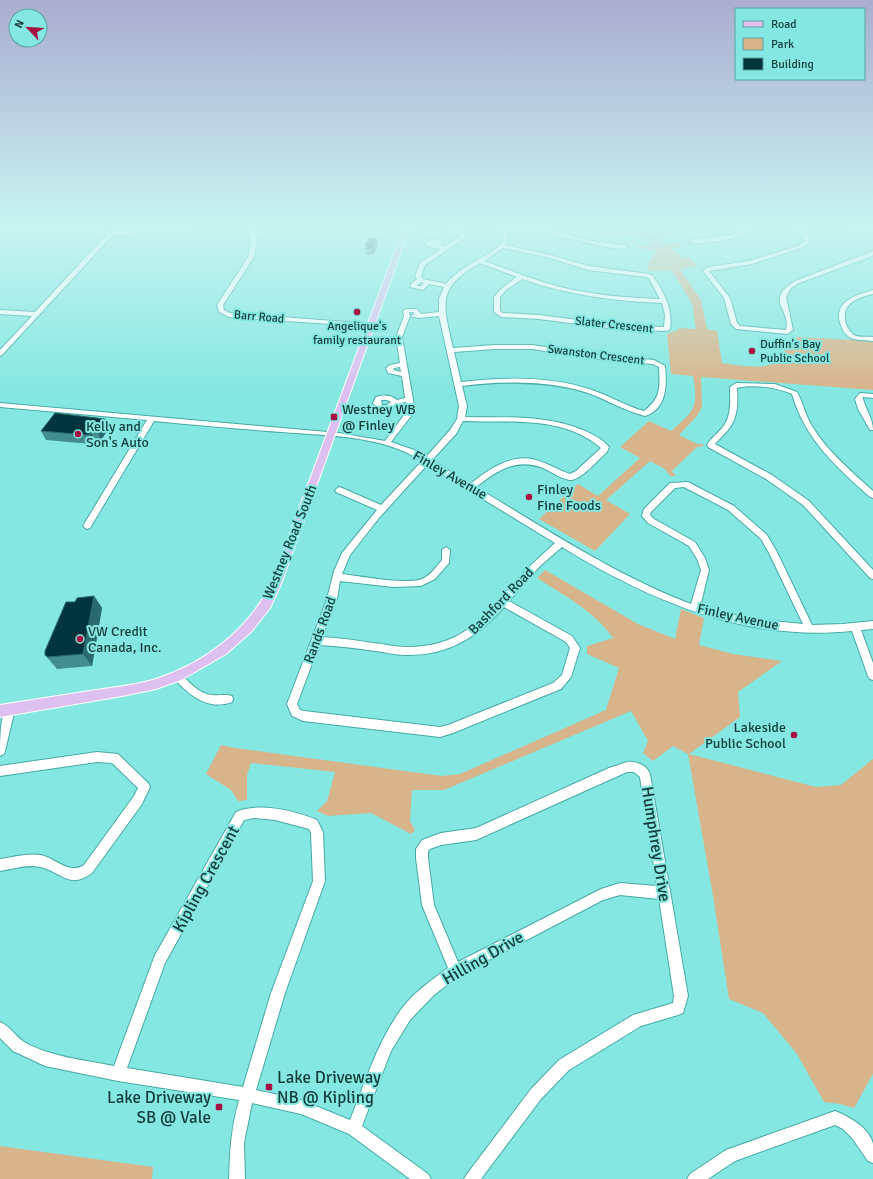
<svg xmlns="http://www.w3.org/2000/svg" width="873" height="1179" viewBox="0 0 873 1179" font-family="Signika,sans-serif">
  <rect width="100%" height="100%" fill="#85e7e1"/>
  <g fill="#d8b48b">
    <polygon points="15,224 115,224 110,230 107,230"/>
    <path d="M570 224H579L603 232 652 229 644 224H651L673 230 661 241 663 244 680 243 681 245 671 249 684 258 690 257 697 266 680 269 701 300 707 329 717 331 722 363C743 366 767 371 785 358L784 343H798L796 337 873 341V390L701 377 702 407 697 416 679 435 697 444H703V446L697 447 672 471 676 476H670L665 469 650 461 606 500 630 514 595 551 539 519 578 484 598 496 640 458 620 447 649 421 671 431C694 411 699 408 693 376L671 374 667 334 678 330 679 328 696 329 692 303 672 271H648L649 262 657 250 637 248V246L652 245 648 239 629 233 603 234Z"/>
    <path d="M545 570 638 624 675 639 681 609 704 618 699 645 733 654 782 661 738 692 740 717 689 754 816 787 841 785 873 759V1074L854 1108 840 1104 824 1102 797 1054 763 1013 729 999 713 896 688 754 673 746 653 761 643 753 648 741 631 711 444 790H412L410 821 415 830 411 834 371 813 328 816 317 811 327 801 335 772 251 763 247 775V800L238 801 231 790 206 774 221 745 235 748 442 776 460 774 606 710 619 668 587 654V646L613 638C594 611 565 596 537 578Z"/>
    <polygon points="0,1146 153,1167 152,1179 0,1179"/>
  </g>
  <g fill="none" stroke-linecap="round" stroke-linejoin="round">
    <g stroke="#45aaa5" stroke-width="2">
      <g id="minor">
        <polygon points="117,224 123,224 116,231 202,224 220,224 217,226 161,232 113,235 2,355 0,356 0,350 32,316 0,314 0,310 35,312 107,234 0,229 0,225 110,231"/>
        <polygon points="247,224 253,224 257,243 254,257 223,305 224,310 230,313 371,324 374,326 373,327 229,317 219,312 217,305 248,257 251,243"/>
        <path d="M433 224 462 229 465 232 466 237 425 265 421 276 423 279 446 284C457 270 472 264 486 255 491 252 498 248 501 244 506 237 501 229 496 224H502L505 228 542 229 597 242 625 245 628 247C618 254 562 235 547 233 534 231 520 231 507 231L508 238 506 245 550 255 589 266 649 274 653 276C664 293 673 308 670 329L667 331 616 329 539 319 501 317 494 312V297L502 288 517 277 480 263C436 288 443 304 453 348L495 345H532L605 356 654 360 665 366C667 385 667 409 645 416 625 411 607 400 588 393 547 380 503 381 462 386L467 406 465 417C507 418 543 414 583 430 592 434 603 439 609 447L607 452C599 459 581 480 571 480 563 480 553 473 545 469 517 457 498 470 476 487 546 529 615 575 691 604L701 570 697 559 689 546 648 523 642 516 644 509 670 483 688 482 734 506 767 535 777 552 812 625 843 624 873 621V629L861 630 873 663V680L870 679 868 676 852 631C746 642 650 601 562 547L540 566 509 601 572 636 580 648 571 677 561 689 453 733 440 737 303 721 292 716 287 704 327 599 334 571 342 553 377 510 336 492 335 490 339 487 342 488 381 505 422 461C382 435 328 436 282 432 239 429 197 425 154 421L90 528 87 529 83 526 147 420 0 407V403L339 433 385 441 407 411 406 402C394 404 390 411 377 409L373 403 376 397C383 395 390 394 397 400L405 398 402 376 388 373 386 368 390 365 400 363 396 337 404 316 403 311 406 309H417L421 314 439 312V299L444 287 429 284 423 290 410 287 412 283 417 279 415 276 420 263 441 249 430 247 424 243 434 239 441 241V245L445 246 460 236 458 231 436 227ZM503 248 547 257 588 270 646 277 649 278 660 299C627 298 593 295 560 287 534 280 509 270 484 261ZM522 279C567 295 614 301 662 303L665 315 664 327 616 325 539 315 503 313 500 311V297L506 290ZM421 282 424 283 421 286H416ZM409 312H413L415 314 410 316ZM410 316 419 318 439 316 459 406 457 419 450 430 426 457 414 450 391 442 415 411 402 337ZM495 349H532L605 360 653 364 659 367C660 388 661 398 644 411 626 406 610 396 592 390 550 376 505 377 461 382L454 352ZM400 367 401 372 393 370 394 368ZM381 400H387L391 402 387 405H382ZM463 421C510 423 563 415 601 448L576 471 570 474C558 470 546 462 532 459 509 455 488 470 470 484L432 460 456 434ZM427 465 555 543C542 555 528 567 516 581 483 618 462 647 407 647 395 647 385 644 373 643 356 640 339 638 322 637L337 599 340 581 393 587 421 586 435 579 449 563 450 550 446 547 442 550V560C436 567 430 576 422 579 407 585 359 576 342 574L350 555 379 518ZM684 487 728 510 761 539 769 553 803 624 751 619 700 607 709 570 705 558 695 542 654 519 650 515 651 512 675 488ZM504 607 566 642 570 648 562 675 553 683 448 725 440 727 304 711 300 710 297 704 319 645C338 646 356 648 375 651 385 652 395 655 405 655 447 656 477 638 504 607Z"/>
        <path d="M753 224H759C744 238 723 241 703 243 698 243 692 245 688 242L691 240 731 235Z"/>
        <path d="M768 224H841L873 229V233L841 228H803L809 236 810 241 804 247 752 264 709 271 730 298 737 323 740 326 786 330C792 309 763 301 795 281L873 251V255L870 257 799 283 791 288 786 297 793 330 787 334 736 329 731 324 724 298 703 271 708 267 749 261 800 245 804 241 803 236 797 228 771 226Z"/>
        <path d="M873 290V294C865 296 856 298 850 304 841 311 845 329 854 335 860 338 867 336 873 337V341C866 340 858 341 851 338 845 335 842 329 840 323 834 301 856 295 873 290Z"/>
        <path d="M736 383 775 384 797 392C803 402 805 415 812 426 827 451 851 471 873 491V498L870 497C837 468 804 438 792 394 778 387 751 384 737 388 738 403 738 418 728 430 724 435 719 439 715 444L772 475 809 501 873 570V579L870 578 803 505 766 479 708 447 707 445C711 438 717 434 722 428 732 417 730 400 730 387Z"/>
        <path d="M861 393 873 394V398L863 397V399C866 410 873 419 873 430H870L858 409 855 399 859 394Z"/>
        <path d="M177 672 180 673C189 682 199 694 212 695 219 696 225 694 232 696L233 699 232 702C207 711 190 695 174 679L172 676 174 673Z"/>
        <path d="M10 704 14 706 15 709 5 751 4 754 0 756C0 739 0 721 6 706Z"/>
        <path d="M97 752 118 754 148 783 150 787 142 804 92 873C69 890 62 872 40 867 27 864 13 869 0 871V859C13 857 27 853 41 855 55 858 69 875 84 865L134 796 138 788 112 763 97 762 0 776V766Z"/>
        <path d="M627 762C636 761 647 765 650 774L688 996 683 1013 678 1015 641 1026 569 1070 541 1099 481 1179H464L467 1174 531 1089 559 1060 633 1015 673 1003 674 996 659 899 620 895 603 900 460 975 434 995 410 1020 391 1051 362 1126 428 1174 431 1179H410L349 1134 301 1114 252 1103 244 1143 245 1179H229C230 1149 231 1129 239 1100L118 1081 45 1066 13 1051 0 1038V1022C10 1026 15 1036 24 1042 51 1057 84 1060 114 1066L155 955 236 812C258 802 295 811 317 820L323 832 325 881 285 993 256 1090 301 1100 350 1120C365 1083 377 1043 400 1011 412 994 431 980 448 968L422 905 416 858V849L422 840 441 833 476 828 609 768ZM627 772H634L640 777 657 886 620 883 601 889 458 962 434 905 428 858V851L430 849 441 845 476 840ZM254 818 275 820 309 829 311 833 313 881 271 993 243 1087 127 1068 165 963 244 820Z"/>
        <path d="M835 1111C848 1116 870 1128 873 1144 873 1150 873 1157 873 1163L868 1161 852 1138 843 1129 835 1125 735 1161 708 1179H687L690 1174 726 1150Z"/>
      </g>
    </g>
    <g stroke="#fff" stroke-width="2">
      <path id="major" d="M405 224H411L281 584 270 608 252 631 226 654 181 680 156 689 122 696 0 717V705C32 700 64 695 96 690 116 687 137 685 156 679 205 663 248 630 271 584Z"/>
    </g>
    <use href="#minor" fill="#fff" fill-rule="evenodd"/>
    <use href="#major" fill="#ddc0f0" fill-rule="evenodd"/>
  </g>
  <g fill="#428e8f">
    <polygon points="377,239 378,245 373,255 366,255 365,245"/>
    <polygon points="109,428 101,440 95,440 91,444 46,440 41,431"/>
    <polygon points="94,596 102,608 92,666 57,669 45,655"/>
  </g>
  <g fill="#286a6e">
    <polygon points="377,239 378,245 373,255 372,249"/>
    <polygon points="105,419 109,428 101,440 97,431"/>
    <polygon points="90,431 95,440 91,444 87,435"/>
    <polygon points="94,596 102,608 92,666 83,654"/>
  </g>
  <g fill="#00353d" stroke="#286a6e">
    <polygon points="369,238 377,239 372,249 366,249 367,245 365,245"/>
    <polygon points="55,413 105,419 97,431 90,431 87,435 41,431"/>
    <polygon points="94,596 83,654 48,657 45,655 45,651 66,602 75,602 77,598"/>
  </g>
  <linearGradient id="sky" x2="0" y2="1"><stop stop-color="#aaadd0"/><stop offset="0.58" stop-color="#c8f4f2"/><stop offset="1" stop-color="#c8f4f2" stop-opacity="0"/></linearGradient>
  <rect width="873" height="389" fill="url(#sky)"/>
  <g fill="#a60f41" stroke="#85e7e1" stroke-width="1.5">
    <circle cx="357" cy="312" r="4"/>
    <circle cx="752" cy="351" r="4"/>
    <rect x="330" y="413" width="8" height="8" rx="2"/>
    <circle cx="78" cy="434" r="4"/>
    <circle cx="529" cy="497" r="4"/>
    <circle cx="80" cy="639" r="4"/>
    <circle cx="794" cy="735" r="4"/>
    <rect x="265" y="1083" width="8" height="8" rx="2"/>
    <rect x="215" y="1103" width="8" height="8" rx="2"/>
  </g>
  <g text-anchor="middle" dominant-baseline="central" stroke-width="4" stroke-linejoin="round" paint-order="stroke">
    <g font-size="12" fill="#143e3c" stroke="#85e7e1">
      <text transform="translate(259 317) rotate(5)">Barr Road</text>
      <text transform="translate(614 325) rotate(6)">Slater Crescent</text>
      <text transform="translate(596 355) rotate(7)">Swanston Crescent</text>
    </g>
    <g font-size="12" fill="#143e3c" stroke="#85e7e1">
      <text x="357" y="326">Angelique's<tspan x="357" dy="14">family restaurant</tspan></text>
      <text x="760" y="344" text-anchor="start">Duffin's Bay<tspan x="760" dy="14">Public School</tspan></text>
    </g>
    <g font-size="14" fill="#143e3c" stroke="#85e7e1" text-anchor="start">
      <text x="342" y="409">Westney WB<tspan x="342" dy="16">@ Finley</tspan></text>
      <text x="86" y="426">Kelly and<tspan x="86" dy="16">Son's Auto</tspan></text>
      <text x="537" y="489">Finley<tspan x="537" dy="16">Fine Foods</tspan></text>
      <text x="88" y="631">VW Credit<tspan x="88" dy="16">Canada, Inc.</tspan></text>
      <text x="786" y="727" text-anchor="end">Lakeside<tspan x="786" dy="16">Public School</tspan></text>
    </g>
    <g font-size="14" fill="#143e3c" stroke="#85e7e1">
      <text transform="translate(450 475) rotate(30)">Finley Avenue</text>
      <text transform="translate(290 542) rotate(-68)">Westney Road South</text>
      <text transform="translate(501 601) rotate(-46)">Bashford Road</text>
      <text transform="translate(738 617) rotate(12)">Finley Avenue</text>
      <text transform="translate(320 630) rotate(-70)">Rands Road</text>
    </g>
    <g font-size="17" fill="#143e3c" stroke="#85e7e1">
      <text transform="translate(656 844) rotate(81)">Humphrey Drive</text>
      <text transform="translate(206 879) rotate(-61)">Kipling Crescent</text>
      <text transform="translate(483 958) rotate(-30)">Hilling Drive</text>
    </g>
    <g font-size="17" fill="#143e3c" stroke="#85e7e1" text-anchor="start">
      <text x="277" y="1077">Lake Driveway<tspan x="277" dy="20">NB @ Kipling</tspan></text>
      <text x="211" y="1097" text-anchor="end">Lake Driveway<tspan x="211" dy="20">SB @ Vale</tspan></text>
    </g>
  </g>
  <rect x="735" y="8" width="130" height="72" fill="#85e7e1" stroke="#58a39f"/>
  <rect x="743" y="21" width="20" height="6" fill="#ddc0f0" stroke="#58a39f"/>
  <text x="771" y="28" font-size="12" fill="#143e3c">Road</text>
  <rect x="743" y="38" width="20" height="12" fill="#d8b48b" stroke="#58a39f"/>
  <text x="771" y="48" font-size="12" fill="#143e3c">Park</text>
  <rect x="743" y="58" width="20" height="12" fill="#00353d" stroke="#58a39f"/>
  <text x="771" y="68" font-size="12" fill="#143e3c">Building</text>
  <g transform="translate(28 28) rotate(295)"><circle r="19" fill="#85e7e1" stroke="#58a39f"/>
  <path d="M0-3L7 15L0 10L-7 15Z" fill="#a60f41"/>
  <text y="-6" font-size="11" font-weight="bold" text-anchor="middle" fill="#143e3c">N</text>
  </g>
</svg>
